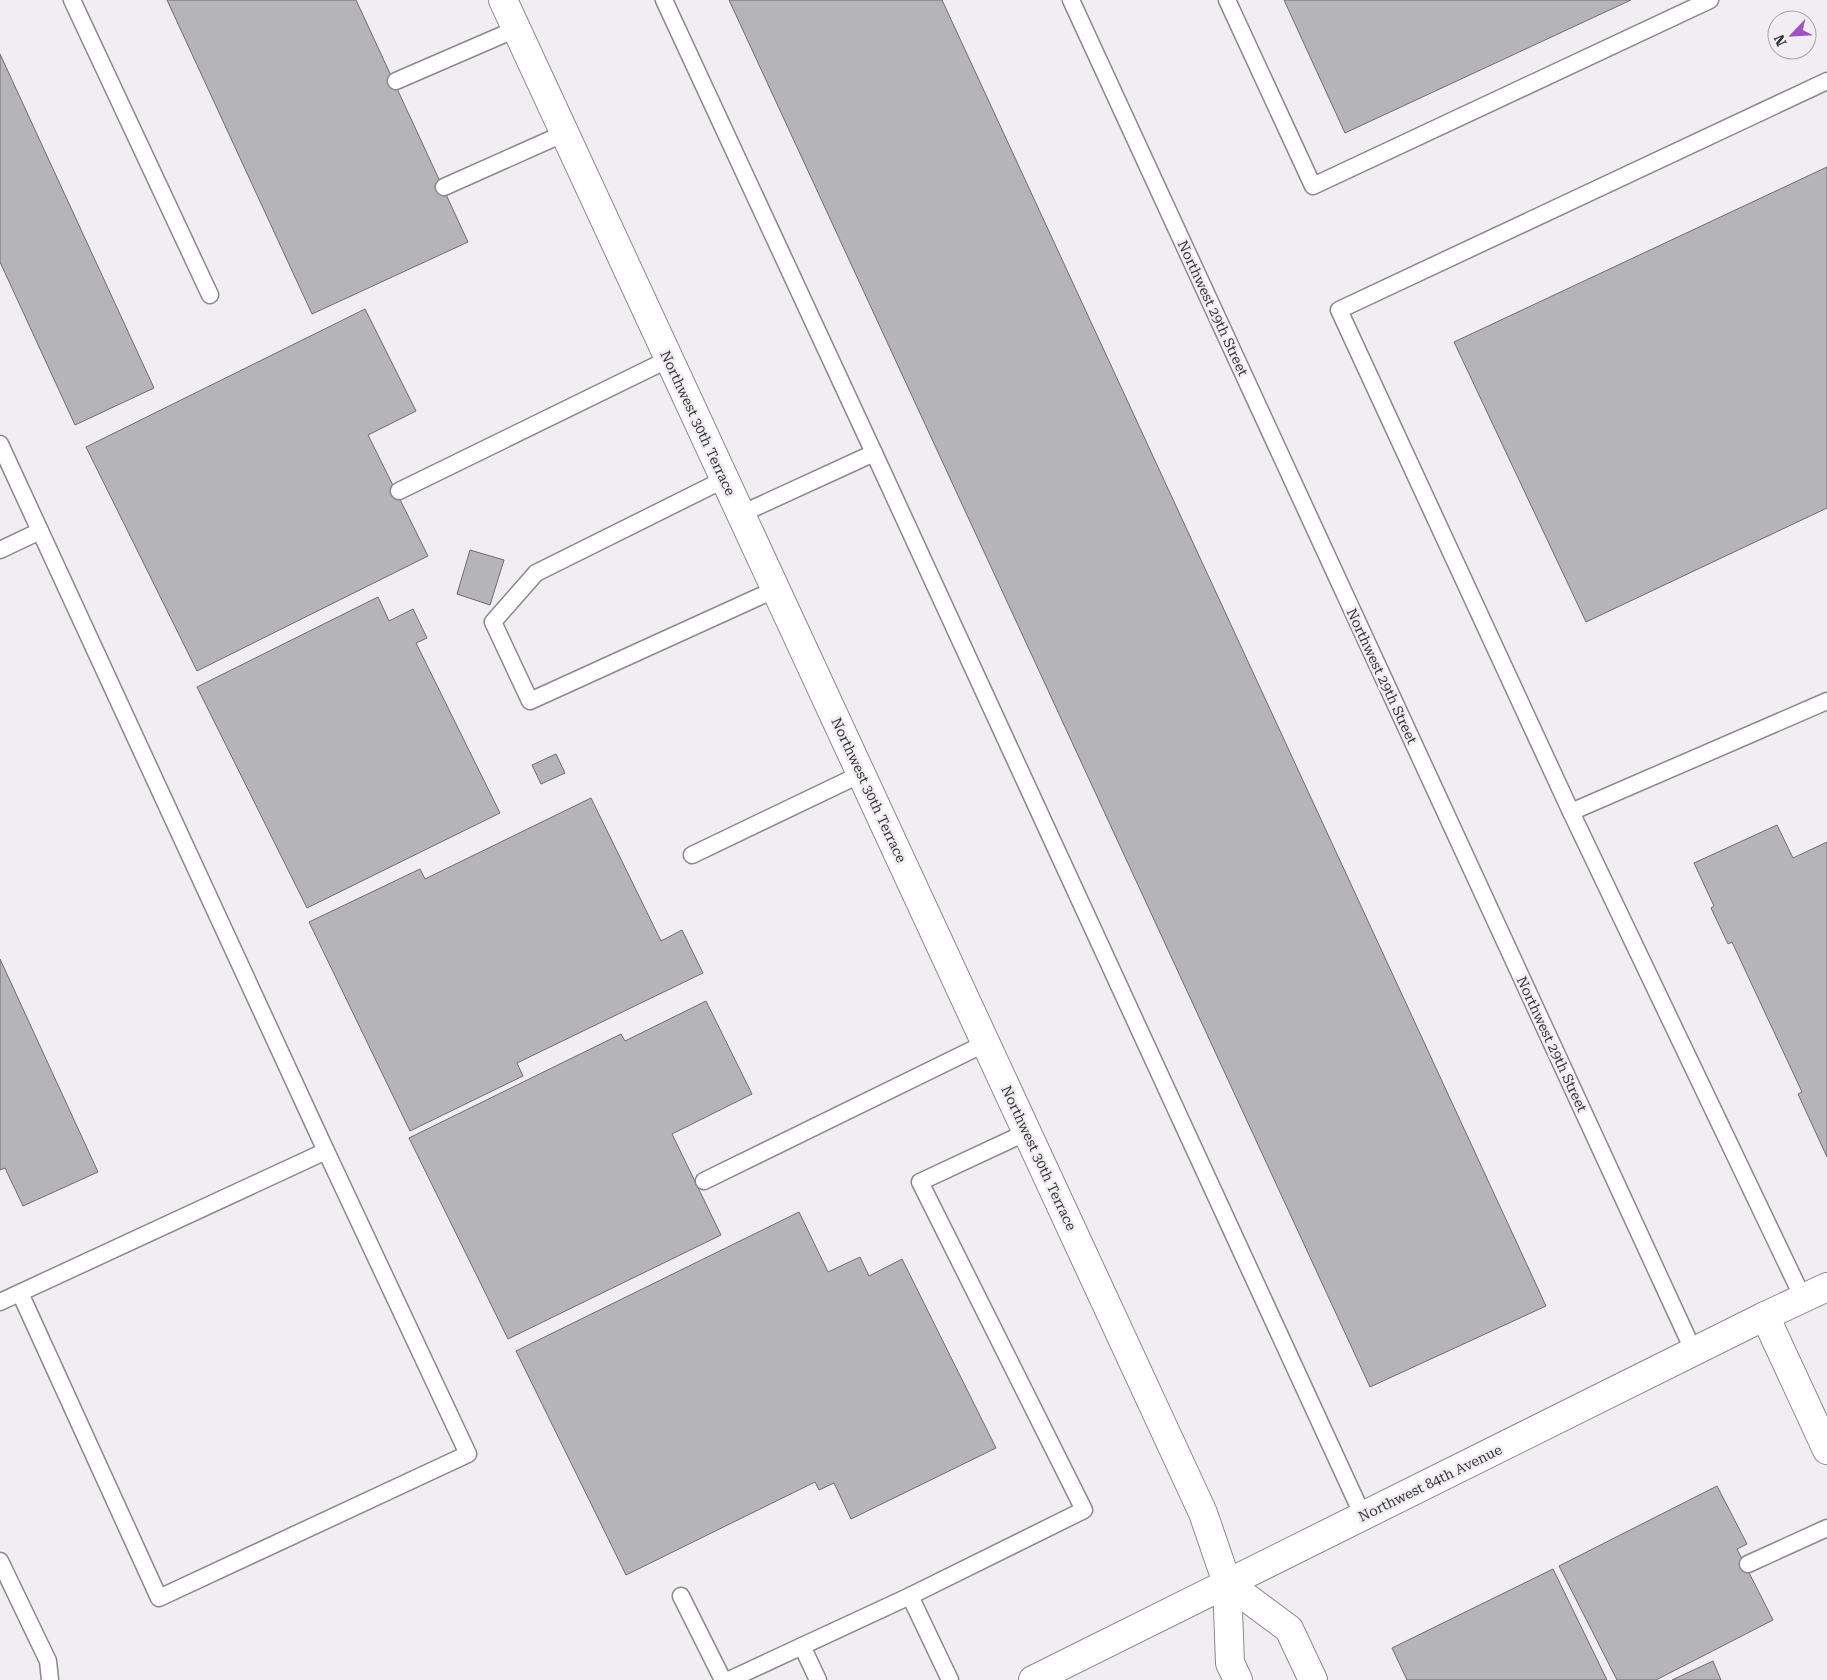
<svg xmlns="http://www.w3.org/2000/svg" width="1827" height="1680" viewBox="0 0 1827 1680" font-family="'Roboto Serif',serif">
  <rect width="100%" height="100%" fill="#f0eef1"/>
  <g fill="#b5b4b7" stroke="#6e6c6f">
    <polygon points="167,0 356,0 468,242 312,314"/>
    <polygon points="729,0 942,0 1546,1306 1370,1387"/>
    <polygon points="1284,0 1631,0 1345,133"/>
    <polygon points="0,54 154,388 75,425 0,262"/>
    <polygon points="1827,167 1827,508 1586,622 1454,342"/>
    <polygon points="365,309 416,411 368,435 428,556 197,671 86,447"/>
    <polygon points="470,550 504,560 490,605 457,594"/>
    <polygon points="378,597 389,621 413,609 427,638 416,643 500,813 307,908 197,687"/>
    <polygon points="556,754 565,773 541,784 532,765"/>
    <polygon points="591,798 661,941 682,930 703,973 517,1063 523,1076 410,1131 309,922 420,869 425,879"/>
    <polygon points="1777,825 1793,858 1827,842 1827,1157 1798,1094 1802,1092 1732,942 1728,944 1711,908 1714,906 1694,863"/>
    <polygon points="0,959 98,1172 23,1206 5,1168 0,1170"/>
    <polygon points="706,1001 752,1094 672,1134 721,1235 508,1339 409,1138 621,1034 625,1041"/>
    <polygon points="799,1212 828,1272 860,1257 869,1276 902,1259 996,1448 851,1519 834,1483 819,1490 815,1482 626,1575 516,1351"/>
    <polygon points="1717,1486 1747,1544 1737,1549 1773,1620 1656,1680 1617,1680 1559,1566"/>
    <polygon points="1553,1569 1607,1680 1407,1680 1392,1648"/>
    <polygon points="1713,1661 1721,1680 1672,1680"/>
  </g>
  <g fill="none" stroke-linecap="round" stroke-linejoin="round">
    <g stroke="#8a888b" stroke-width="19">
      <g id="service">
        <polyline points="72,0 210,295"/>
        <polyline points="664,0 874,453 741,514"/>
        <polyline points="1071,0 1694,1352"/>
        <polyline points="1227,0 1313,186 1710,0"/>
        <polyline points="396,81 516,29"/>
        <polyline points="444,187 565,133"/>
        <polyline points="0,444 326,1151"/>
        <polyline points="874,453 1363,1516"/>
        <polyline points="725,479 536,573 493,622 530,701 776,589"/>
        <polyline points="399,491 669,359"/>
        <polyline points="0,550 40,531"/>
        <polyline points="1571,812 1827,701"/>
        <polyline points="692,855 861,774"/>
        <polyline points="704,1181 986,1043"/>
        <polyline points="1803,1298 1571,812 1339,310 1827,81"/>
        <polyline points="0,1302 326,1151 468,1454 159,1598 20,1293"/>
        <polyline points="0,1561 48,1661 50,1680"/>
        <polyline points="1748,1564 1827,1528"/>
        <polyline points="681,1596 723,1680"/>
        <polyline points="910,1596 950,1680"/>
        <polyline points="802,1646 818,1680"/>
        <polyline points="729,1680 910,1596 1084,1510 920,1182 1027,1132"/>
      </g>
    </g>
    <g stroke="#8a888b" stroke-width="30">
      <g id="minor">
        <polyline points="1765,1316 1827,1450"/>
        <polyline points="1033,1680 1765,1316 1827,1287"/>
      </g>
    </g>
    <g stroke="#8a888b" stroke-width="30">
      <g id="tertiary">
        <polyline points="503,0 1203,1513 1227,1583 1230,1663 1238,1680"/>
        <polyline points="1227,1583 1289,1629 1313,1680"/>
      </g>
    </g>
    <use href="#service" stroke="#fff" stroke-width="16"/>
    <use href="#minor" stroke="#fff" stroke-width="28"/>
    <use href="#tertiary" stroke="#fff" stroke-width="28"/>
  </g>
  <g text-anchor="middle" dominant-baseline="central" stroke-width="5" stroke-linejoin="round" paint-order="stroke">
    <g font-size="14" fill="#373637" stroke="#f0eef1">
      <text transform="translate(1213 308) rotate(65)">Northwest 29th Street</text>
      <text transform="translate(698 423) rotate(65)">Northwest 30th Terrace</text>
      <text transform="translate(1382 676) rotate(65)">Northwest 29th Street</text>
      <text transform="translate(869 790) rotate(65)">Northwest 30th Terrace</text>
      <text transform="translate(1552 1044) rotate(65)">Northwest 29th Street</text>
      <text transform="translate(1039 1158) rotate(65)">Northwest 30th Terrace</text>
      <text transform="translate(1430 1483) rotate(-26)">Northwest 84th Avenue</text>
    </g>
  </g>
  <g transform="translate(1792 35) rotate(245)"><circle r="24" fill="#f0eef1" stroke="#a6a4a7"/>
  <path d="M0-4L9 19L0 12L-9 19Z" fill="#a051c2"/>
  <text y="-8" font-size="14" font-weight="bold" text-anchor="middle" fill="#373637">N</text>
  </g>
</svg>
